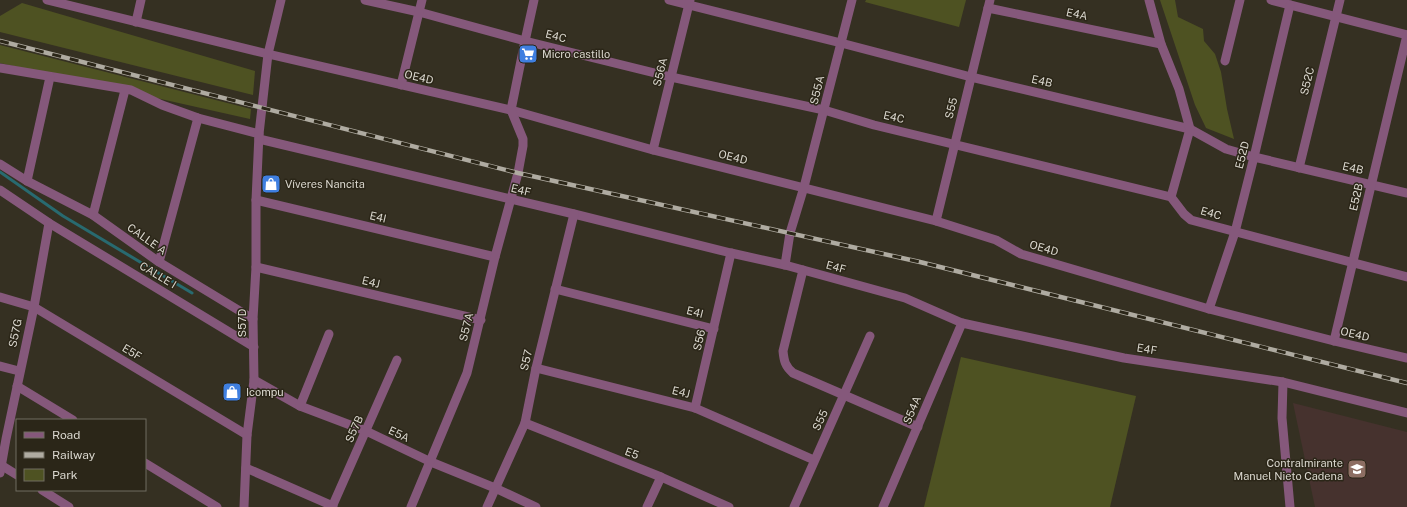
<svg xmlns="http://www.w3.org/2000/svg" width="1407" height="507" viewBox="0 0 1407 507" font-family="'Public Sans',sans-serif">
  <rect width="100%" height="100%" fill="#353022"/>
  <polygon fill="#46322e" points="1293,403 1407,432 1407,507 1315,507"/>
  <g fill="#4e5222">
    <polygon points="866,0 966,0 959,27 865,2"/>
    <polygon points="1160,0 1175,0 1178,17 1203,29 1204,41 1215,54 1221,72 1227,109 1234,139 1206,128 1195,105"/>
    <polygon points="22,3 255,71 253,95 0,32 0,16"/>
    <polygon points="0,45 251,109 250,119 0,63"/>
    <polygon points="961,357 1136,396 1110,507 924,507"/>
  </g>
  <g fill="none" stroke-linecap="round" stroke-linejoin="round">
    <polyline stroke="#286a70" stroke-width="3" points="0,172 63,216 192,293"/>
    <g stroke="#85587b" stroke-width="9">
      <polyline points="47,0 268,54 511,110 653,150 936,221 996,240 1021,254 1209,309 1334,341 1407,358"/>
      <polyline points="365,0 419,12 525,41 671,77 824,110 874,125 1171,197 1184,214 1191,220 1407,277"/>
      <polyline points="669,0 841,43 971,77 1190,129 1226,149 1254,157 1407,193"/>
      <polyline points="1149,0 1161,44 1179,89 1190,129 1171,197"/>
      <polyline points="1271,0 1407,35"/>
      <polyline points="988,8 1161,44"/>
      <polyline points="136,22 141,0"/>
      <polyline points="1225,61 1240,0"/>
      <polyline points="0,68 131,90 162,105 198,118 259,134"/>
      <polyline points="401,85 422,0"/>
      <polyline points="259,139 574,214 731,253 785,265 905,298 962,323 1124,358 1283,382 1407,413"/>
      <polyline points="653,150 690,0"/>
      <polyline points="0,164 27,181 93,215 159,262 253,319"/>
      <polyline points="1299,168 1340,0"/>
      <polyline points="27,181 50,77"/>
      <polyline points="0,190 49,223 254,347"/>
      <polyline points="256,200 495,257"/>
      <polyline points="93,215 125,90"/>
      <polyline points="936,221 990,0"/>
      <polyline points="159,262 198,118"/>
      <polyline points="785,265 790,233 804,187 852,0"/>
      <polyline points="256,267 481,320"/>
      <path d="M803 270 783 351C784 361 785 366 793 373L918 427"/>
      <polyline points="555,289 714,329"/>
      <polyline points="0,297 34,307 247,435"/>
      <polyline points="1209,309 1235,232 1254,157 1290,5"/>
      <polyline points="1334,341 1407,35"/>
      <polyline points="0,366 19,371"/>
      <polyline points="536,368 695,408 814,460"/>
      <polyline points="254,380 300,406 366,431 431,462 495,488 536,507"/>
      <polyline points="1283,382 1282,418 1290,507"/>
      <polyline points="17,386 73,420"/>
      <polyline points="300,406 329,334"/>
      <polyline points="695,408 731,253"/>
      <polyline points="525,423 661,477 729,507"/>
      <polyline points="145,463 217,507"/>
      <polyline points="1,465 17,475"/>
      <polyline points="246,468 333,506"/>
      <polyline points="0,473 6,439 34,307 49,223"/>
      <polyline points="42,490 69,507"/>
      <polyline points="244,507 247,435 254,380 253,319 256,267 256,200 259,134 268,54 281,0"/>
      <polyline points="332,507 397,360"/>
      <polyline points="411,507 467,373 495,257 518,173 523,146 523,139 511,110 525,41 534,0"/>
      <polyline points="487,507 525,423 536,368 574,214"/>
      <polyline points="647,507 661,477"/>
      <polyline points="794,507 870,336"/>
      <polyline points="883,507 962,323"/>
    </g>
    <g stroke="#afaba1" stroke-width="4.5">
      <polyline id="rail" points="0,41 518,173 920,262 1407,383"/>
    </g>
    <use href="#rail" stroke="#2b2618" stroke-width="3" stroke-dasharray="9" stroke-linecap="butt"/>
  </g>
  <defs>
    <g id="supermarket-square" transform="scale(1)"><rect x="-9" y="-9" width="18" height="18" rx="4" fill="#3f7fe0" stroke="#2b2618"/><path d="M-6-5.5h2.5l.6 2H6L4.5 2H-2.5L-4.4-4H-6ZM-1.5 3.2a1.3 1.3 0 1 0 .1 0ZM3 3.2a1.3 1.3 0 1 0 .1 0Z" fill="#fff"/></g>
    <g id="shop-square" transform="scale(1)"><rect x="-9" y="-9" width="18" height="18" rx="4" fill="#3f7fe0" stroke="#2b2618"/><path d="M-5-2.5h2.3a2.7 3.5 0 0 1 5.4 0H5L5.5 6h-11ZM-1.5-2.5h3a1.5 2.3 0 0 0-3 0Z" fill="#fff"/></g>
    <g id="school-square" transform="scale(1)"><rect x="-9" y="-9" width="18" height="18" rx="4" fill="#8d6e63" stroke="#2b2618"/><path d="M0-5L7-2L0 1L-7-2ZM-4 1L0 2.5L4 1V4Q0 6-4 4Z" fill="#fff"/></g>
  </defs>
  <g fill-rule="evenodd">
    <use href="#supermarket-square" x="528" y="54"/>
    <use href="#shop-square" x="271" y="184"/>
    <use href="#shop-square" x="232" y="392"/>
    <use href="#school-square" x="1357" y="469"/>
  </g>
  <g text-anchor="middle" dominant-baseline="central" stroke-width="3" stroke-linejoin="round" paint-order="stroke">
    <g font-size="11" fill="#dad7ce" stroke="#2b2618">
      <text transform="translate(1077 14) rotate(12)">E4A</text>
      <text transform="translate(556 36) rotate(14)">E4C</text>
      <text transform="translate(660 72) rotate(-76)">S56A</text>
      <text transform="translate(419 77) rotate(13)">OE4D</text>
      <text transform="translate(1042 81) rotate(13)">E4B</text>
      <text transform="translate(1307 81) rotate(-76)">S52C</text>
      <text transform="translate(817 90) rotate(-76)">S55A</text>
      <text transform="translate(951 108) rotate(-76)">S55</text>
      <text transform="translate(894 117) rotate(13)">E4C</text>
      <text transform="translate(1242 155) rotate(-76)">E52D</text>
      <text transform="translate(733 157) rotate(14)">OE4D</text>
      <text transform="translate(1353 168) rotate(13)">E4B</text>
      <text transform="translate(521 190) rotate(13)">E4F</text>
      <text transform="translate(1356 197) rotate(-77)">E52B</text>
      <text transform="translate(1211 213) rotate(16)">E4C</text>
      <text transform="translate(378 217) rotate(13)">E4I</text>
      <text transform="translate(147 239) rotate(35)">CALLE A</text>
      <text transform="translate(1044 248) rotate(16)">OE4D</text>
      <text transform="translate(836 267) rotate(15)">E4F</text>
      <text transform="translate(158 275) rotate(31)">CALLE I</text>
      <text transform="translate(371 282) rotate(13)">E4J</text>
      <text transform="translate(695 312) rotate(14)">E4I</text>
      <text transform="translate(242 323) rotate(-90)">S57D</text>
      <text transform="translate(466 327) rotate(-76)">S57A</text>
      <text transform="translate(15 333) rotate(-78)">S57G</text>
      <text transform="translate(1355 334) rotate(13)">OE4D</text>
      <text transform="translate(699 340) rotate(-77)">S56</text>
      <text transform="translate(1147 349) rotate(9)">E4F</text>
      <text transform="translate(132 352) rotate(31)">E5F</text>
      <text transform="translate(526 360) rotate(-77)">S57</text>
      <text transform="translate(681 392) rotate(14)">E4J</text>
      <text transform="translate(912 410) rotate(-67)">S54A</text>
      <text transform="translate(820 420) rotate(-65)">S55</text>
      <text transform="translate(354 429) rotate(-66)">S57B</text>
      <text transform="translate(399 434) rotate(25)">E5A</text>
      <text transform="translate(632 453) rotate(21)">E5</text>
    </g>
    <g font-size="11" fill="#dad7ce" stroke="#2b2618" text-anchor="start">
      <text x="542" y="54">Micro castillo</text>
      <text x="285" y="184">Víveres Nancita</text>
      <text x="246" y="392">Icompu</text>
      <text x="1343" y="463" text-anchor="end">Contralmirante<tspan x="1343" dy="13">Manuel Nieto Cadena</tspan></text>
    </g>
  </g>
  <rect x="16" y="419" width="130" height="72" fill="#2b2618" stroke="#716d61"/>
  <rect x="24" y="432" width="20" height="6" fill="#85587b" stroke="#716d61"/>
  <text x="52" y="439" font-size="12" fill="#dad7ce">Road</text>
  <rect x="24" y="452" width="20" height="6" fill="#afaba1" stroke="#716d61"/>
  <text x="52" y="459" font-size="12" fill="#dad7ce">Railway</text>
  <rect x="24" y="469" width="20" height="12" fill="#4e5222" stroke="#716d61"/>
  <text x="52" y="479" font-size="12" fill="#dad7ce">Park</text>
</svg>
